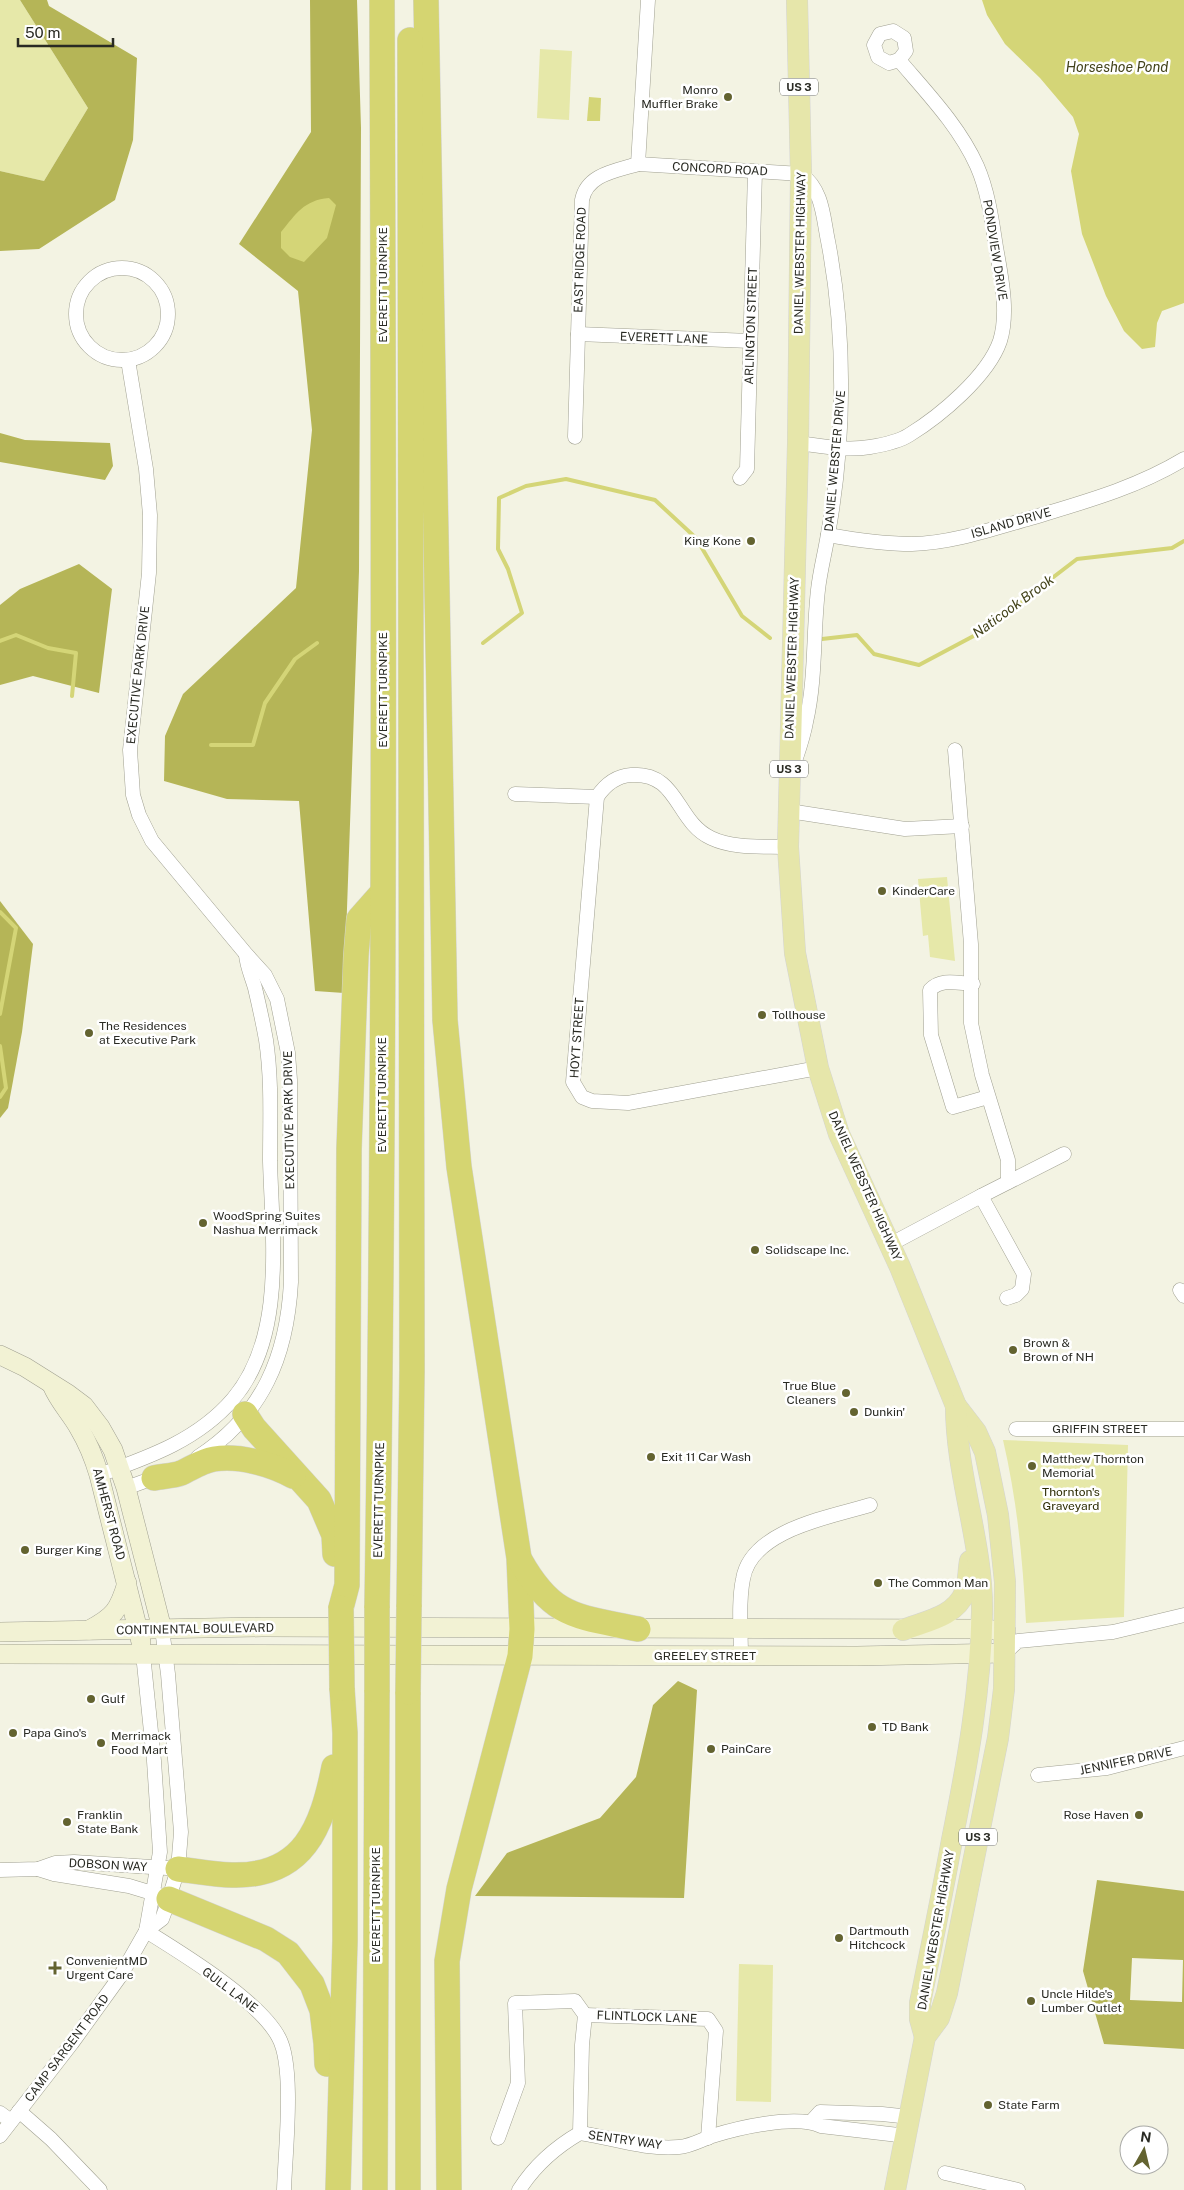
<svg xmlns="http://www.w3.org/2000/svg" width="1184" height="2190" viewBox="0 0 1184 2190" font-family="'Public Sans',sans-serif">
  <rect width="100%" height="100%" fill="#f3f3e3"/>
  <g fill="#e6e8a9">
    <polygon points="0,0 20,0 88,108 44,181 0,171"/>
    <polygon points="540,49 572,51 569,120 537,118"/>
    <polygon points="947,877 955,961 930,957 928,935 923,936 918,879"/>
    <path d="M1003 1440 1128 1445 1124 1617 1026 1623C1023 1561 1017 1500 1003 1440Z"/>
    <polygon points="739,1964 773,1965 771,2102 736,2101"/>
  </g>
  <g fill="#b5b557" fill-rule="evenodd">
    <polygon points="20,0 47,0 49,6 137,58 133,140 115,200 39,249 0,251 0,171 44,181 88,108"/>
    <polygon points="310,0 357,0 361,128 359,571 344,993 315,991 299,801 227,799 164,781 165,736 183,694 296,588 312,430 298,291 239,244 311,132"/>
    <polygon points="0,433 25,440 110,443 113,466 105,480 0,462"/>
    <polygon points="79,564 112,589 99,693 33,676 0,685 0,605 20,589"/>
    <polygon points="0,901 33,944 22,1032 8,1108 0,1118"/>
    <polygon points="678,1681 697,1690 684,1898 475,1896 507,1853 600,1818 636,1777 653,1705"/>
    <path d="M1097 1880 1184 1891V2049L1104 2044 1083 1971ZM1132 1958 1183 1960 1182 2002 1130 2000Z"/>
  </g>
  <g fill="#d4d577">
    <polygon points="982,0 1184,0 1184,303 1162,311 1157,323 1155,347 1142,349 1124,331 1106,296 1082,234 1071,171 1079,134 1073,117 1040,78 1005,44 987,15"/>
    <polygon points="589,97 601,98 600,121 587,121"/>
    <path d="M329 198 336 205 327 238 304 262 290 257 281 248V232C296 214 304 200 329 198Z"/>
  </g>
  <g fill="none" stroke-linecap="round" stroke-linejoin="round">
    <g stroke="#d4d577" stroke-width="4">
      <polyline points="822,639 857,635 874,654 919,665 983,631 1077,559 1172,548 1184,541"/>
      <polyline points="0,641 16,635 48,648 76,653 72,696"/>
      <polyline points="483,643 522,613 508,569 498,549 499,498 526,486 566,479 655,500 696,538 742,616 770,638"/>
      <polyline points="211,745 253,745 265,703 295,659 317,643"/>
      <polyline points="0,912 16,928 0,1014"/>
      <polyline points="0,1046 6,1088 0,1097"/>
    </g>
    <g stroke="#a0a091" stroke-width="15">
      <g id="street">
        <path d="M638 164 801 174C823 190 823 217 828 241 846 334 845 441 828 534 825 553 820 571 818 590 813 633 816 679 806 722 804 734 800 746 796 758"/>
        <circle cx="122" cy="314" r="46"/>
        <polyline points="578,334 750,341"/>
        <path d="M128 360 146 469 150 515 149 573 130 750 133 795 139 815 152 841 246 954 265 975 277 999 288 1053 290 1080 291 1282C287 1356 263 1415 198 1457"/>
        <path d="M575 437 582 200C587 174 616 171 638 164L648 0"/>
        <path d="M798 443C822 446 846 451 870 447 882 445 898 442 909 435 940 416 988 376 1000 341 1009 312 1001 276 996 247 992 221 988 191 977 166 959 126 927 93 899 60L906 51 904 38 893 31 880 34 874 45 878 57 889 63 899 60"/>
        <polyline points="740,478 747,469 755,171"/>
        <path d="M828 535C856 540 884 544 912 544 952 543 992 529 1031 518 1084 502 1136 488 1184 459"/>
        <polyline points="955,750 971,944 971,1023 982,1075 1008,1160 1008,1182"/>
        <polyline points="515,794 597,797"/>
        <polyline points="789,811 905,829 962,826"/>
        <path d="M788 847C763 846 734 849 711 838 675 821 679 772 631 775 616 776 605 785 597 797L573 1082 582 1097 592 1101 628 1103 818 1068"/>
        <path d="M973 984C957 983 941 978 930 990L931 1035 953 1107 988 1097"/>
        <polyline points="981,1196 1064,1154"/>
        <polyline points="889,1245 981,1196 1024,1274 1022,1289 1016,1295 1007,1298"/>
        <polyline points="1180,1290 1184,1296"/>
        <polyline points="1016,1429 1184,1429"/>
        <path d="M99 1475C149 1457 198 1440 233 1399 286 1337 272 1237 270 1161 270 1120 272 1080 266 1040 263 1023 259 1005 255 988 252 977 247 967 246 955"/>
        <polyline points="126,1488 159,1476"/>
        <polyline points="1005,1653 1018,1641 1113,1632 1184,1615"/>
        <path d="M741 1656C741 1631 738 1603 743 1579 751 1530 830 1517 870 1505"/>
        <polyline points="1038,1775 1107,1768 1184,1748"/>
        <polyline points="38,1869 54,1874 129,1886 162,1896"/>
        <polyline points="0,1870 38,1869 55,1863 74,1862 167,1868"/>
        <path d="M146 1931C183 1954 260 2001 279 2038 295 2068 285 2154 284 2190"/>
        <polyline points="146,1931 162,1919 166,1908 178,1869 181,1832 168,1674 162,1629"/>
        <polyline points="585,2015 708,2019 716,2031 708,2138"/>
        <polyline points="19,2111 51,2139 100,2190"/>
        <polyline points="0,2113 11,2121"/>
        <polyline points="811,2122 820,2112 882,2114 910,2117"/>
        <polyline points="0,2136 72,2043 121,1975 146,1931 160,1852 154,1761 143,1654"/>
        <polyline points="498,2138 518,2083 515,2003 575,2001 585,2015 582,2045 580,2133"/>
        <polyline points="945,2173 1018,2190"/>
        <path d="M519 2190C535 2165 554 2148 580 2133 613 2138 646 2150 679 2147 691 2146 701 2140 712 2136 738 2128 796 2114 821 2126L907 2136"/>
      </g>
    </g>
    <g stroke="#a0a091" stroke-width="20">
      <g id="secondary">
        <polyline points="0,1355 25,1367 68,1394 84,1406 100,1427 113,1450 126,1488 162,1629"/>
        <path d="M52 1385C59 1402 70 1412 79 1428 88 1443 94 1458 99 1475L141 1642"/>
        <path d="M89 1630C114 1617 119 1610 127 1583"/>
        <polyline points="0,1632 262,1627 981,1629 1006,1631"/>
        <polyline points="0,1654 857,1656 1005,1653"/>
      </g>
    </g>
    <g stroke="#d4d4d3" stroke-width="22">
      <g id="primary">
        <polyline points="797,0 801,174 798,443 788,847 795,953 818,1068 839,1134 900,1267 956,1406 976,1432 985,1452 998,1515 1005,1582 1004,1689 998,1738 947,1993 939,2018 925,2037 895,2190"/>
        <path d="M903 1630C926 1621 955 1617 965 1592 969 1582 968 1571 970 1561"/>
        <path d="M925 2037 920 2019V2003C931 1949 942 1895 952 1840 967 1765 981 1689 982 1612 983 1543 956 1476 956 1406"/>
      </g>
    </g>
    <g stroke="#d4d4d3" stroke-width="26">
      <g id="highway">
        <polyline points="426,0 445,1020 459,1167 519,1558 522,1629 520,1656 459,1889 447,1961 449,2190"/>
        <polyline points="245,1414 254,1428 319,1500 334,1535 335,1554"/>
        <path d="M154 1478C163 1476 173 1476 181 1473 192 1468 202 1461 214 1459 239 1455 271 1464 293 1476"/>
        <path d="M520 1560C553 1619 577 1616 638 1629"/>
        <polyline points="409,1607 412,1370 410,40"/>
        <polyline points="341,1608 347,1585 349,1149 356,956 359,919 382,893"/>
        <path d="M377 1608C385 1072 384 536 382 0"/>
        <path d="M178 1869C196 1871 214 1875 232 1875 304 1877 322 1827 334 1767"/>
        <polyline points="169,1899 266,1939 288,1953 312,1984 322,2010 326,2043 327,2064"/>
        <polyline points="338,2190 345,1941 345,1733 342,1688"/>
        <polyline points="375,2190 377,1690"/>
        <polyline points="408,2190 408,1692"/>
      </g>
    </g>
    <use href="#street" stroke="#fff" stroke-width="14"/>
    <use href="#secondary" stroke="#f2f2d4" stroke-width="19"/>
    <use href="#primary" stroke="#e6e6aa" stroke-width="21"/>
    <use href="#highway" stroke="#d5d571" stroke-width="25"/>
    <g stroke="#d4d4d3" stroke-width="26" stroke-linecap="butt">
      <g id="highway-bridge">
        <polyline points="341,1608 342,1688"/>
        <polyline points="377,1690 377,1608"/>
        <polyline points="408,1692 409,1607"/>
      </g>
    </g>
    <use href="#highway-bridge" stroke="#d5d571" stroke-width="25"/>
  </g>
  <g fill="#636330" stroke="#fff" stroke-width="2">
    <circle cx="728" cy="97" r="5"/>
    <circle cx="751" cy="541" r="5"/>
    <circle cx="882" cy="891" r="5"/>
    <circle cx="762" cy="1015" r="5"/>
    <circle cx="89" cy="1033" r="5"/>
    <circle cx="203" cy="1223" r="5"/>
    <circle cx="755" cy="1250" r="5"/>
    <circle cx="1013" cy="1350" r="5"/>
    <circle cx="846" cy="1393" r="5"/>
    <circle cx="854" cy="1412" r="5"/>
    <circle cx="651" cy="1457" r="5"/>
    <circle cx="1032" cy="1466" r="5"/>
    <circle cx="25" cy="1550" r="5"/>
    <circle cx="878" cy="1583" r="5"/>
    <circle cx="91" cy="1699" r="5"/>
    <circle cx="872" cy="1727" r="5"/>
    <circle cx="13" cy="1733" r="5"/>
    <circle cx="101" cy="1743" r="5"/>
    <circle cx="711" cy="1749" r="5"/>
    <circle cx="1139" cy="1815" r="5"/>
    <circle cx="67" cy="1822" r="5"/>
    <circle cx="839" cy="1938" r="5"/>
    <path d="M52.5 1960.5h5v5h5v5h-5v5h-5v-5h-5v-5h5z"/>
    <circle cx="1031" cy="2001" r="5"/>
    <circle cx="988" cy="2105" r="5"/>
  </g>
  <g text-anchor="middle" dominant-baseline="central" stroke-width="5" stroke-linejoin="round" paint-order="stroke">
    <g fill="#fff" stroke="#696a65" stroke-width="1">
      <rect x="780" y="78.5" width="38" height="17" rx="4"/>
      <rect x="770" y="760.5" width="38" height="17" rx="4"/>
      <rect x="959" y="1828.5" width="38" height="17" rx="4"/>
    </g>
    <g font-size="11" font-weight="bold" fill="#292a23">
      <text x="799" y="87">US 3</text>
      <text x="789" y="769">US 3</text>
      <text x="978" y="1837">US 3</text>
    </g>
    <g font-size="12" fill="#292a23" stroke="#fff" text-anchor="start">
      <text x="718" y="90" text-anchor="end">Monro<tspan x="718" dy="14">Muffler Brake</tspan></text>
      <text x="741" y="541" text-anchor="end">King Kone</text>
      <text x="892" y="891">KinderCare</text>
      <text x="772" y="1015">Tollhouse</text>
      <text x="99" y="1026">The Residences<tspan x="99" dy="14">at Executive Park</tspan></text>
      <text x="213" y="1216">WoodSpring Suites<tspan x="213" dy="14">Nashua Merrimack</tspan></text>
      <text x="765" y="1250">Solidscape Inc.</text>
      <text x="1023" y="1343">Brown &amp;<tspan x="1023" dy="14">Brown of NH</tspan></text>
      <text x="836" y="1386" text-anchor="end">True Blue<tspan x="836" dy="14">Cleaners</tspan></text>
      <text x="864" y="1412">Dunkin'</text>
      <text x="661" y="1457">Exit 11 Car Wash</text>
      <text x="1042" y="1459">Matthew Thornton<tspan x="1042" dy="14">Memorial</tspan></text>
      <text x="35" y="1550">Burger King</text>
      <text x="888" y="1583">The Common Man</text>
      <text x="101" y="1699">Gulf</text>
      <text x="882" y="1727">TD Bank</text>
      <text x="23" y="1733">Papa Gino's</text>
      <text x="111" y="1736">Merrimack<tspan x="111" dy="14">Food Mart</tspan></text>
      <text x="721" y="1749">PainCare</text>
      <text x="77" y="1815">Franklin<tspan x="77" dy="14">State Bank</tspan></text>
      <text x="1129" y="1815" text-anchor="end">Rose Haven</text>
      <text x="849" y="1931">Dartmouth<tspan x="849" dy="14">Hitchcock</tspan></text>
      <text x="66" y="1961">ConvenientMD<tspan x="66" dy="14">Urgent Care</tspan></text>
      <text x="1041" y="1994">Uncle Hilde's<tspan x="1041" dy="14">Lumber Outlet</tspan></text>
      <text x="998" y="2105">State Farm</text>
    </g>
    <g font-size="12" fill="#292a23" stroke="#fff">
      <text transform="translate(720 169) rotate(3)">CONCORD ROAD</text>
      <text transform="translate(995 250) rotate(81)">PONDVIEW DRIVE</text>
      <text transform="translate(800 253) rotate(-89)">DANIEL WEBSTER HIGHWAY</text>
      <text transform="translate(580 260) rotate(-88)">EAST RIDGE ROAD</text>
      <text transform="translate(383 285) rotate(-90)">EVERETT TURNPIKE</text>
      <text transform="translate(751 326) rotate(-88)">ARLINGTON STREET</text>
      <text transform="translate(664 338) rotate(2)">EVERETT LANE</text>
      <text transform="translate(835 461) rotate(-85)">DANIEL WEBSTER DRIVE</text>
      <text transform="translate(1011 523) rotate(-16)">ISLAND DRIVE</text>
      <text transform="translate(792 658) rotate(-88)">DANIEL WEBSTER HIGHWAY</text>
      <text transform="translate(138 675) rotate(-84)">EXECUTIVE PARK DRIVE</text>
      <text transform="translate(383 690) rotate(-90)">EVERETT TURNPIKE</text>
      <text transform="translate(577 1038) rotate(-86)">HOYT STREET</text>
      <text transform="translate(382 1095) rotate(-90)">EVERETT TURNPIKE</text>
      <text transform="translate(289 1120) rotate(-91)">EXECUTIVE PARK DRIVE</text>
      <text transform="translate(865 1186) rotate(66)">DANIEL WEBSTER HIGHWAY</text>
      <text x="1100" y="1429">GRIFFIN STREET</text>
      <text transform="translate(379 1500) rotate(-89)">EVERETT TURNPIKE</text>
      <text transform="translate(109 1514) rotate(75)">AMHERST ROAD</text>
      <text transform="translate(195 1629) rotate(-1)">CONTINENTAL BOULEVARD</text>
      <text x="705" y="1656">GREELEY STREET</text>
      <text transform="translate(1126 1761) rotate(-12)">JENNIFER DRIVE</text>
      <text transform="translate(108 1865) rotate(3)">DOBSON WAY</text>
      <text transform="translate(376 1905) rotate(-90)">EVERETT TURNPIKE</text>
      <text transform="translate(936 1930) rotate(-80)">DANIEL WEBSTER HIGHWAY</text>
      <text transform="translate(230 1990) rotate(37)">GULL LANE</text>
      <text transform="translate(647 2017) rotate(2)">FLINTLOCK LANE</text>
      <text transform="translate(67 2048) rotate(-53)">CAMP SARGENT ROAD</text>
      <text transform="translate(625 2140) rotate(8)">SENTRY WAY</text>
    </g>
    <g font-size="12" fill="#2c2b02" stroke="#fff">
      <text x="1071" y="1492">Thornton's<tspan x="1071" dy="14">Graveyard</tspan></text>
    </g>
    <g font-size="14" font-style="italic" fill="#43431b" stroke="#fff">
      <text x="1117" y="67">Horseshoe Pond</text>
      <text transform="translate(1013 606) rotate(-36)">Naticook Brook</text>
    </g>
  </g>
  <g transform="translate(1144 2150) rotate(8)"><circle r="24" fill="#ffffff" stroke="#a9aaa7"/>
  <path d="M0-4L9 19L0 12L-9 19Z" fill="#636330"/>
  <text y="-8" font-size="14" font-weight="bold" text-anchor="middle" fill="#292a23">N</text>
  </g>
  <path d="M18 38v8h95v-8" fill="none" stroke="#292a23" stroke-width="2.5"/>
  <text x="25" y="38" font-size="15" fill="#292a23" stroke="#ffffff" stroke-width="4" paint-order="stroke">50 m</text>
</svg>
